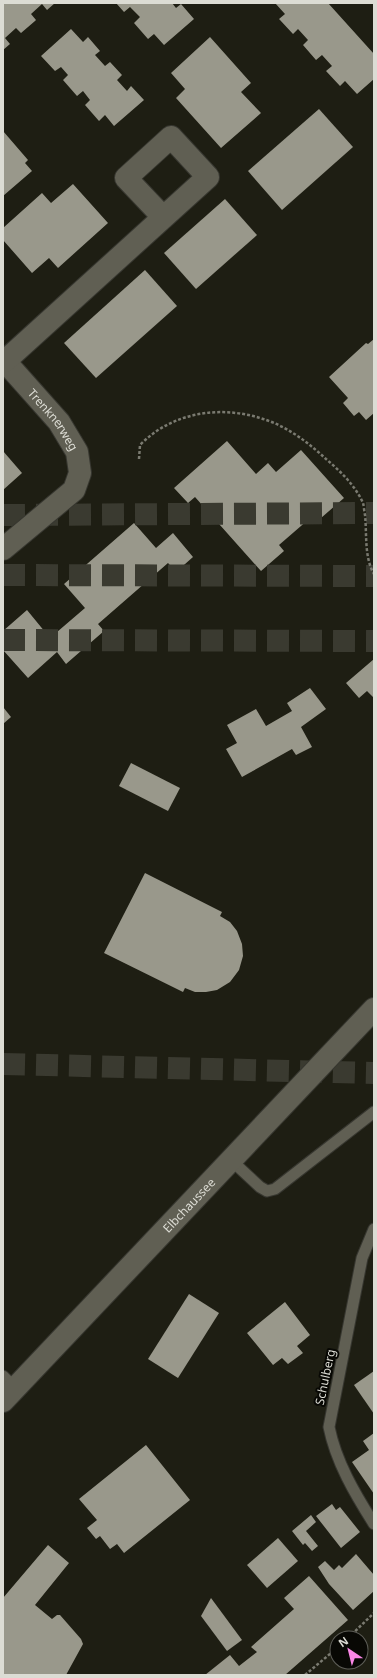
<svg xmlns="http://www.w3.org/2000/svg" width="377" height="1678" viewBox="0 0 377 1678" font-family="'Noto Sans',sans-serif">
  <rect width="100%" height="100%" fill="#1e1e13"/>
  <g fill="#99988b">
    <polygon points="3,3 55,3 47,10 42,4 31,14 36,20 35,21 21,33 16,28 5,38 10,44 3,50"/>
    <polygon points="116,3 172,3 176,8 181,4 194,19 164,45 154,34 148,39 134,23 140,17 130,7 124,12"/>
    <polygon points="275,3 328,3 374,54 374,79 357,94 345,81 340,86 326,71 332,66 322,55 316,60 303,45 308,40 298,29 293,34 280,20 279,19 285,14"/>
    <polygon points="71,29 83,42 88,37 100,51 95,55 105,66 110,62 122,75 117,80 127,91 131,86 144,100 114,126 105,115 99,121 85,105 90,100 83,91 77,96 63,80 68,75 61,67 55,71 41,56"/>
    <polygon points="210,37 251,83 241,92 261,113 221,148 176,98 185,89 171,73"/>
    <polygon points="319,109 353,147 282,210 248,171"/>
    <polygon points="3,131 28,160 25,163 32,171 3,196"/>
    <polygon points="73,184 108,223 58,268 49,258 32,273 3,240 3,228 42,193 51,203"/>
    <polygon points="225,199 257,235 196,289 164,253"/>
    <polygon points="145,270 177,306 96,378 64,343"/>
    <polygon points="374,339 374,413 366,420 359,412 354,416 343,403 348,398 329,377 366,343 368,344"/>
    <polygon points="227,441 256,474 268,463 276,472 301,450 344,498 321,518 316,513 279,545 284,551 261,571 195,497 188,503 174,488"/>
    <polygon points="3,451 22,473 3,490"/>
    <polygon points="134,523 156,548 173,533 193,557 176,572 168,563 98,624 104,631 66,664 57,652 28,678 3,650 3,631 27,610 50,638 85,608 64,584"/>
    <polygon points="374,659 374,698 367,691 359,698 346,683"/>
    <polygon points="310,688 326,709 301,727 312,747 296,755 292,749 242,777 226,749 237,743 227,725 256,709 266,726 292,711 287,703"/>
    <polygon points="3,707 11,717 3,724"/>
    <polygon points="131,763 180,788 168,811 119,786"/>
    <polygon points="145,873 222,912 220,916 230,922 237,931 242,944 243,956 239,970 230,982 217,990 206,992 195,992 185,988 183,992 104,953"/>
    <polygon points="189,1294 219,1313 178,1378 148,1359"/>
    <polygon points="285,1302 310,1335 297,1346 303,1353 288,1364 282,1358 273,1365 247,1333"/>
    <polygon points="374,1371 374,1414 354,1385"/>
    <polygon points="374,1433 374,1494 352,1462 369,1450 363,1441"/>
    <polygon points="146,1445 190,1500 124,1553 117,1544 110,1549 100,1536 96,1539 87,1528 97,1520 79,1499"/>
    <polygon points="332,1504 336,1510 340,1507 360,1532 341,1548 316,1516"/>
    <polygon points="311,1515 316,1522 306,1531 318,1546 312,1551 305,1543 303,1545 292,1531"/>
    <polygon points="278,1538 298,1561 267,1588 247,1565"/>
    <polygon points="48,1545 69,1563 35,1605 52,1619 57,1615 60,1615 81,1639 83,1644 66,1675 3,1675 3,1598"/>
    <polygon points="356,1554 374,1575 374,1591 353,1610 329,1584 318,1567 325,1561 334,1570 339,1565 342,1568"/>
    <polygon points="309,1576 348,1620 285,1675 205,1675 230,1655 239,1666 257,1652 251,1647 294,1609 284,1598"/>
    <polygon points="211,1598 242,1640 227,1651 201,1616"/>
  </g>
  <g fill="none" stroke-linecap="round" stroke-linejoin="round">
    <g stroke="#3a3a30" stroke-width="22" stroke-dasharray="22 11" stroke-linecap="butt">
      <polyline points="3,515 374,513"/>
      <polyline points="3,575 374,576"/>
      <polyline points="3,640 374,641"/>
      <polyline points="3,1064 374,1073"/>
    </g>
    <g stroke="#373730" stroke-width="13">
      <g id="service">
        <polyline points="231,1160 260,1187 267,1191 275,1189 374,1112"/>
        <path d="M374 1229 362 1258 329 1427C336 1462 355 1494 374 1524"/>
        <polyline points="3,1376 15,1388"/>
      </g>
    </g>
    <g stroke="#373730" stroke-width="24">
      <g id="minor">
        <path id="s1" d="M3 359 59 422 77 452 80 473 74 490 3 549"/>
        <polyline points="5,361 208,177 171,137 126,178 163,217"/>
      </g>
    </g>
    <g stroke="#373730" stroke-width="24">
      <g id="secondary">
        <path id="s2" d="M3 1401 374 1009"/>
      </g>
    </g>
    <g stroke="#7a7a70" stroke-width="2.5" stroke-dasharray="3 2" stroke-linecap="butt">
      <path d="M139 459 140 445C175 409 229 404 274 423 293 431 311 445 326 459 340 471 355 485 363 503 364 506 364 511 365 515 367 534 364 557 374 574"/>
      <polyline points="348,1638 374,1613"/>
      <polyline points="305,1675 337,1648"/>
    </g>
    <use href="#service" stroke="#605f53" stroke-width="11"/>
    <use href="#minor" stroke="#605f53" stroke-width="22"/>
    <use href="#secondary" stroke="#605f53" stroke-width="22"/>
  </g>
  <g text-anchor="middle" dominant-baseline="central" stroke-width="4" stroke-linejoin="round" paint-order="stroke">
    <g font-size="12" fill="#dcdcd4" stroke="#080804">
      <text stroke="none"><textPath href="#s1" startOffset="79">Trenknerweg</textPath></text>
      <text stroke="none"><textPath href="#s2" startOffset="270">Elbchaussee</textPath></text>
      <text transform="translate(325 1377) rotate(-78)">Schulberg</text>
    </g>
  </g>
  <rect width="377" height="1678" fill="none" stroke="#dcdcd4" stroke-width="8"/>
  <g transform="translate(349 1650) rotate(325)"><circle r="19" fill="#080804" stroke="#5d5d57"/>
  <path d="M0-3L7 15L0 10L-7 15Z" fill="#fa87e6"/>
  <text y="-6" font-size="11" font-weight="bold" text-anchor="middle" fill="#dcdcd4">N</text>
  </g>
</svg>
